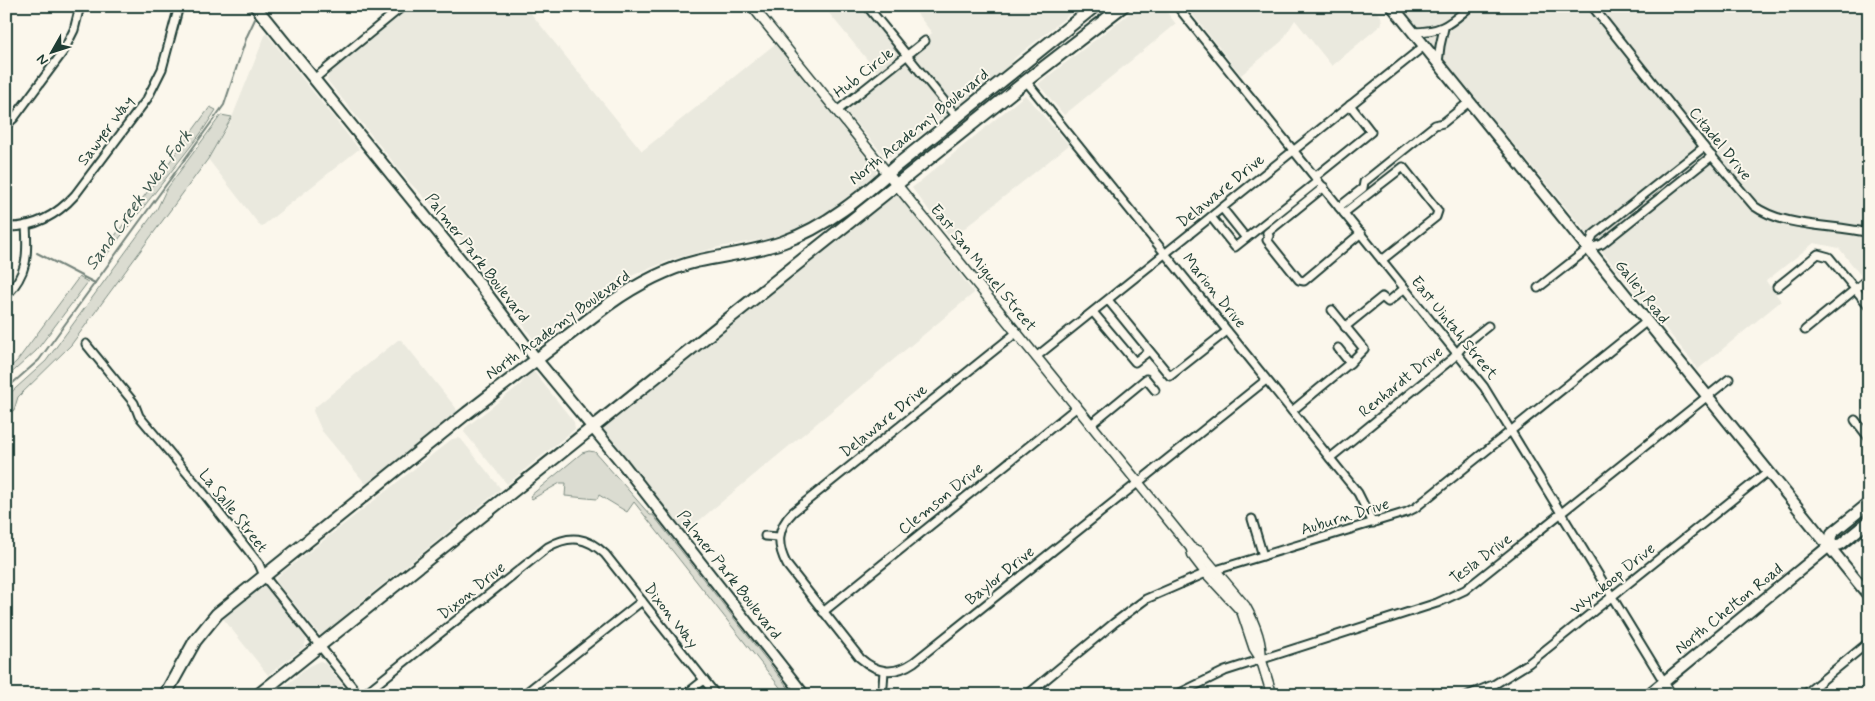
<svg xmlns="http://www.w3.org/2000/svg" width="1875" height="701" viewBox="0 0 1875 701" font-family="Mynerve,sans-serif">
  <rect width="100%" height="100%" fill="#fbf7ec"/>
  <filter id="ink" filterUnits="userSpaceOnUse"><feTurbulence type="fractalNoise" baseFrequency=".02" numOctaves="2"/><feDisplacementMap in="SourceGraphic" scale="10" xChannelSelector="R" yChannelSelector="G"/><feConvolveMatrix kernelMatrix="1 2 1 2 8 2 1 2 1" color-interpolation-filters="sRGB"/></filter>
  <g filter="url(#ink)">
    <g fill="#eae9de">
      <polygon points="412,6 525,6 642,151 775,44 876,170 876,174 832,209 793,231 766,239 719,247 673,259 631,276 598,299 546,341 539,342 534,340 506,301 477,267 476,258 433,206 410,183 327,80 329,73"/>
      <polygon points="823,6 860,6 902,57 932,33 911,6 1080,6 1015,58 1005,71 960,109 942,117 893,156 889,157 883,154 846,112 884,80"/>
      <polygon points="1139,6 1162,6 1176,24 1064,115 1038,84"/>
      <polygon points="1186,6 1372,6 1381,16 1382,24 1332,66 1295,20 1282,41 1241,75"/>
      <polygon points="1400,6 1869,6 1869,286 1839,248 1814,243 1766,281 1781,301 1697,370 1693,362"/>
      <polygon points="266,33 359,149 261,227 208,159 229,125"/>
      <polygon points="1025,95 1069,145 951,239 912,188"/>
      <polygon points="897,192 974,293 684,533 600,429"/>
      <polygon points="398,340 401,340 404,343 456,408 457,412 369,483 365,483 322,431 313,411 314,408"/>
      <polygon points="532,371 535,373 574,422 575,429 507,484 464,432 465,428 521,384 527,375"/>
      <polygon points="458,438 461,439 501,489 351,610 344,620 324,634 321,636 319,634 276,581 277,577 452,439"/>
      <polygon points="259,586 265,586 306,638 306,641 304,647 268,675 222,617"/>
      <polygon points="320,661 325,663 350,695 274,695 311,665"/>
    </g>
    <g fill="#dbdcd1" stroke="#7d8c82">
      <polygon points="210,107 216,110 201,133 104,258 103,252"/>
      <polygon points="221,115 232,117 208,159 71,345 18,397 14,410 6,416 6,397 46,361 157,209 166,190"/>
      <polygon points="79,277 88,282 36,351 6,378 6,371 17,361"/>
      <polygon points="589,451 595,452 650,515 653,515 794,695 786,695 634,502 627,512 599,495 597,499 565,496 566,483 560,483 532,499 530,496 582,453"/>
    </g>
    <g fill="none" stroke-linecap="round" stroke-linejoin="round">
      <g stroke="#74847b" stroke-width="2">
        <polyline points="37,253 95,283"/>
        <polyline points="6,389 39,360 224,105 247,36 257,15"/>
      </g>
      <g stroke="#1f3d34" stroke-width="11">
        <g id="minor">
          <polyline points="867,6 957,117"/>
          <polyline points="1177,6 1484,387 1672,695"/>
          <path d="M1592 6 1704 147 1754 206C1785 228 1832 224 1869 233"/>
          <path d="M1413 32C1443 32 1449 24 1471 6"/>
          <polyline points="1438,63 1440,46 1444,28"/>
          <polyline points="314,79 403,6"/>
          <polyline points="1026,81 1358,493 1373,523"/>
          <polyline points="837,111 925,41"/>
          <polyline points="6,125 14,118 63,52 74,30 80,6"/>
          <polyline points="1315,177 1371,132 1350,105"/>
          <polyline points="1324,187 1267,233 1269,236 1267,240 1299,280 1304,281 1361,233"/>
          <polyline points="1339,207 1363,188 1364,182 1435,125 1443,123 1469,102"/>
          <polyline points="1222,208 1246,238"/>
          <polyline points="1344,213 1403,167 1438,211 1436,217 1382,260"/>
          <polyline points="1211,217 1235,247 1318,181"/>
          <path d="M6 227C35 228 57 215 75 195L147 99 162 69 179 6"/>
          <polyline points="1588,249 1593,235 1704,147"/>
          <polyline points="1777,287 1818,254 1829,257 1869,306"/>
          <polyline points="1538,288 1588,249 1602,244 1712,156"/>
          <path d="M6 296C28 273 28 255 26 225"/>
          <polyline points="1108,300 1170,376 1227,331"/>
          <polyline points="1332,310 1364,349 1350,363"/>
          <polyline points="1093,312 1135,362 1149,351"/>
          <polyline points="1345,327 1382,297 1388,302 1405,288"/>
          <polyline points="1805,330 1869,278"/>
          <path d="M1016 333 793 512C777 528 776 544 787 565L860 658C878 674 895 675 914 662L1266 380"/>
          <polyline points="86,344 134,403 139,416 202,491 259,564 264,576 359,695"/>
          <polyline points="1036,357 1424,46"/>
          <polyline points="1292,411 1350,363 1338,348"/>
          <polyline points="1855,420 1869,438"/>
          <polyline points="1090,425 1146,379 1155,390"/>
          <polyline points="1330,458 1453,358 1463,346 1488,326"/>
          <polyline points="1252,519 1263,556"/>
          <polyline points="765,536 779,537"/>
          <polyline points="823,612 1076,408"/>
          <polyline points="883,686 884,671"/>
          <path d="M363 695 548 547C570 534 587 537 605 554L716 695"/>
          <polyline points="523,695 642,601"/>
          <polyline points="685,695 704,680"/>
          <polyline points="1027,695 1114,623 1146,599 1206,573 1407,512 1415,508 1646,322"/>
          <polyline points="1176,695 1225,671 1437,603 1465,590 1729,379"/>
          <polyline points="1468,695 1495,684 1529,663 1767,472"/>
          <polyline points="1804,695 1869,642"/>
        </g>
      </g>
      <g stroke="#1f3d34" stroke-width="12">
        <g id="tertiary">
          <polyline points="752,6 1191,548 1193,556 1206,573 1242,612 1254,648 1261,659 1272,695"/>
          <path d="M1191 548 1199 551 1245 606C1254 622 1262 641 1261 659"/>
        </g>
      </g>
      <g stroke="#1f3d34" stroke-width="14">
        <g id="secondary">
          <polyline points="255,6 472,274 536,359 623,464 804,695"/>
          <polyline points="1392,6 1869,596"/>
          <polyline points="1828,547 1832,533 1869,503"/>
          <polyline points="1648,695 1828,547 1841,544 1869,521"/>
        </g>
      </g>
      <g stroke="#1f3d34" stroke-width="15">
        <g id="trunk">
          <path d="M165 695 195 641 217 614 467 413 609 304C636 285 665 269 698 261 726 255 755 252 783 242 826 227 863 196 896 166L1095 6"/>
          <polyline points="258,695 1026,81 1123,6"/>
        </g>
      </g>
      <use href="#minor" stroke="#fbf7ec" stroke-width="7"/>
      <use href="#tertiary" stroke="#fbf7ec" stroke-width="9"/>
      <use href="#secondary" stroke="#fbf7ec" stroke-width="10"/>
      <use href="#trunk" stroke="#fbf7ec" stroke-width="11"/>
    </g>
  </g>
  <g text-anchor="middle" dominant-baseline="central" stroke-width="4" stroke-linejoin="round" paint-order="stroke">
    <g font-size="16" fill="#1f3d34" stroke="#fbf7ec">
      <text transform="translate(864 73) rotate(-38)">Hub Circle</text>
      <text transform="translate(919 127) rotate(-39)">North Academy Boulevard</text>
      <text transform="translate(106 131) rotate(-53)">Sawyer Way</text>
      <text transform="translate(1720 144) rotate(51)">Citadel Drive</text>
      <text transform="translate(1221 191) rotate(-39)">Delaware Drive</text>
      <text transform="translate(477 258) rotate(52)">Palmer Park Boulevard</text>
      <text transform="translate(983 268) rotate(51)">East San Miguel Street</text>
      <text transform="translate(1214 291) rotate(51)">Marion Drive</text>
      <text transform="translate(1642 292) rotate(51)">Galley Road</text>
      <text transform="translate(558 325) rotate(-36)">North Academy Boulevard</text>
      <text transform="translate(1454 328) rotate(51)">East Uintah Street</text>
      <text transform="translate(1401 382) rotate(-39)">Renhardt Drive</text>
      <text transform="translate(884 421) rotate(-39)">Delaware Drive</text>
      <text transform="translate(941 499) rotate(-39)">Clemson Drive</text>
      <text transform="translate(233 511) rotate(52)">La Salle Street</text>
      <text transform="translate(1345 517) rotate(-17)">Auburn Drive</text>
      <text transform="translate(1481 559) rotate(-37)">Tesla Drive</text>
      <text transform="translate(729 575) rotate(52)">Palmer Park Boulevard</text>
      <text transform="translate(1000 576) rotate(-39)">Baylor Drive</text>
      <text transform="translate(1613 579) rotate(-39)">Wynkoop Drive</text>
      <text transform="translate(472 591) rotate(-39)">Dixon Drive</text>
      <text transform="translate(1729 609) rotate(-39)">North Chelton Road</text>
      <text transform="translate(671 616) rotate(52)">Dixon Way</text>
    </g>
    <g font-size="18" font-style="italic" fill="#425b52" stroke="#fbf7ec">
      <text transform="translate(139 200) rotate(-54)">Sand Creek West Fork</text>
    </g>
  </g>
  <rect width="1875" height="701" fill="none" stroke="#fbf7ec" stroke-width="25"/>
  <rect x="12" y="12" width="1850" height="676" fill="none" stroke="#1f3d34" stroke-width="2" filter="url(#ink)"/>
  <g transform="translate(52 52) rotate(231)" stroke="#fbf7ec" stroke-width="4" paint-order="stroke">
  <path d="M0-4L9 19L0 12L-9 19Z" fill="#1f3d34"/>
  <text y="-8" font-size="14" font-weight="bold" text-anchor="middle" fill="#1f3d34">N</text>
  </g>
</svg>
